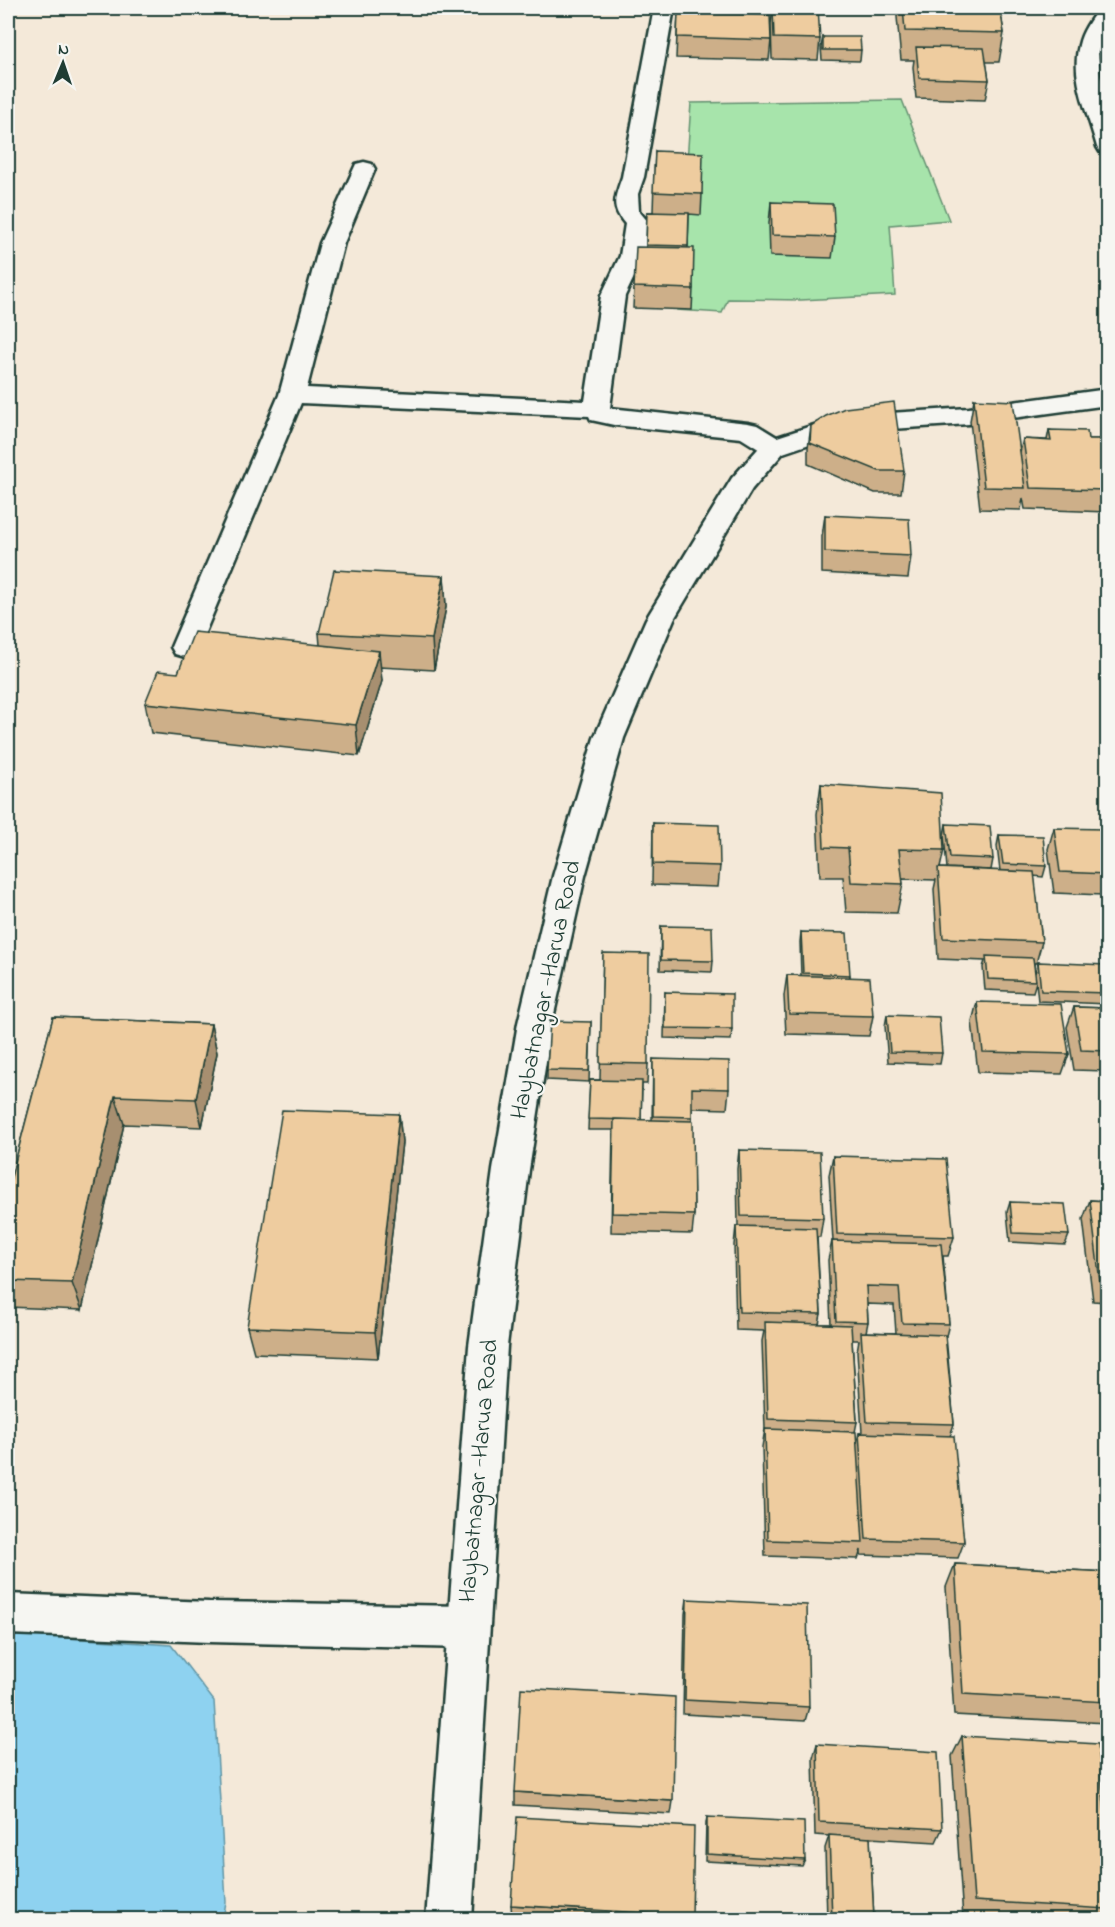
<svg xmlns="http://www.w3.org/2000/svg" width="1115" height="1927" viewBox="0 0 1115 1927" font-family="'Indie Flower',sans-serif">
  <rect width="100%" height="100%" fill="#f4e9d9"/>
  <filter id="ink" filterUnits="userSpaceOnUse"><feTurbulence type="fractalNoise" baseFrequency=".0167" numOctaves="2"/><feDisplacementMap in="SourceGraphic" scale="12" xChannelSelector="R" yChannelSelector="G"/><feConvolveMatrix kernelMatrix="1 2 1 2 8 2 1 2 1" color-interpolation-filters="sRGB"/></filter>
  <g filter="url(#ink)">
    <polygon fill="#a7e4ab" stroke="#639070" stroke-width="1.5" points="902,100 949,220 890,225 895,295 801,300 728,299 722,313 677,310 691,103"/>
    <polygon fill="#8ed2f0" stroke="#6296a5" stroke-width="1.5" points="23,1635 171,1645 214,1701 226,1902 223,1919 8,1919 8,1638"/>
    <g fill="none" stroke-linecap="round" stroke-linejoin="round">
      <g stroke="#1f3d34" stroke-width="5">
        <g id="street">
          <path d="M654 8H674L644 177 638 194 639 211 649 223 644 256 625 296 610 408 748 423 757 425 783 441 787 447 783 453 774 455 765 453 741 438 614 425 591 420 589 416 301 403 199 647 195 654 185 657 175 654 171 647 279 395 320 243 356 164 364 162 372 164 375 169 344 243 307 388 585 401 601 296 620 256 625 224C610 207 615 197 622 177Z"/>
          <polygon points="8,1594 209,1602 467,1606 482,1612 488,1627 482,1642 467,1648 209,1642 8,1634"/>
        </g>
      </g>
      <g stroke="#1f3d34" stroke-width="5">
        <g id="secondary">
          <path d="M1099 8H1108V27L1098 51 1100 75 1108 107V154L1100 152 1097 147C1089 116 1070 77 1079 45 1082 31 1091 19 1099 8Z"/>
          <polygon points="1108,389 1108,405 969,424 845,432 783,453 752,489 674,619 624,738 585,876 552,1023 529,1170 507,1346 472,1920 426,1920 469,1346 493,1170 518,1023 553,876 594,738 646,619 732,478 765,441 842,416 969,408"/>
        </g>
      </g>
      <use href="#street" fill="#f6f6f2" fill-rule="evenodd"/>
      <use href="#secondary" fill="#f6f6f2" fill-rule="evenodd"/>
    </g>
    <g fill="#cdaf89" stroke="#1f3d34" stroke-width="1.5" fill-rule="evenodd">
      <polygon points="773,8 820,39 818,60 772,59 771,24"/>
      <polygon points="898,8 1000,8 1004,33 999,62 986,62 989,80 985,100 916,98 913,67 914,60 901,60 897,17"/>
      <polygon points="678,12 771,40 769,60 676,58"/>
      <polygon points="823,37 861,50 860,61 822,60 821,47"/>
      <polygon points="655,151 702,194 701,215 689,214 688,248 693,289 692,310 633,308 634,287 646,247 647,212 653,212"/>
      <polygon points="771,202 835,237 832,258 770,256 769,223"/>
      <polygon points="974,399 1020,452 1023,439 1047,440 1049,430 1088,439 1107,439 1107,512 1025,509 1023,498 1021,510 980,509 970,421"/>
      <polygon points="811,426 904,471 901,493 875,493 808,464 808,448"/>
      <polygon points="825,515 911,556 908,578 822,573 822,536"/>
      <polygon points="444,576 446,607 434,670 380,667 382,681 359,756 151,733 145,703 178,673 320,645 319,633"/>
      <polygon points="821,784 944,850 940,868 1000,871 997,846 999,835 1046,866 1043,877 1034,876 1042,942 1036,963 1034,963 1035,973 1038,962 1107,974 1107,1004 1038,1001 1036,982 1033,992 985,990 983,967 985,961 938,959 934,889 936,880 902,879 903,884 897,913 846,912 843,877 820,877 817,814"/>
      <polygon points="653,823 720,866 718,887 652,885"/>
      <polygon points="946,824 993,859 991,870 947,868 944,835"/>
      <polygon points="1054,828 1107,858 1107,903 1105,888 1103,895 1054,893 1048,849"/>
      <polygon points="661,926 713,961 712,972 660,970"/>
      <polygon points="801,932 850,975 850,977 873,1016 869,1036 786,1034 784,996 787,975 801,976 800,942"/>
      <polygon points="603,953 648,1064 647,1084 642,1084 641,1120 652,1120 653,1059 729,1089 727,1109 692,1108 694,1215 692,1234 611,1232 613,1130 588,1130 590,1080 600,1080"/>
      <polygon points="665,992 732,1029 731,1040 664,1038"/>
      <polygon points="977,1002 1069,1054 1062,1074 978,1072 972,1022"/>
      <polygon points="1074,1007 1107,1008 1107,1071 1074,1070 1067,1027"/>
      <polygon points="887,1015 942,1053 940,1064 888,1062 885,1026"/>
      <polygon points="53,1017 211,1024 217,1053 202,1127 124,1124 82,1310 8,1307 8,1189"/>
      <polygon points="591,1022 589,1082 547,1080 547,1070"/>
      <polygon points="1107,1072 1107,1109 1107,1108 1103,1082"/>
      <polygon points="399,1114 402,1142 378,1358 254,1353 247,1327"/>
      <path d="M739 1150 823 1218 820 1237H817L821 1314 819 1324H831L828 1260 832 1241H833L829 1175 833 1156 954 1237 948 1256H943L949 1324 946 1336 954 1424 950 1436 964 1542 958 1558 861 1555V1550L858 1559 765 1556 762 1447 765 1429 762 1341 764 1331 736 1330 734 1245 736 1226H738L737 1169ZM867 1304 894 1305 896 1333 866 1332 868 1322ZM852 1340H859L857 1351 862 1433H859L857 1443 855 1432 857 1422Z"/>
      <polygon points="1090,1200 1107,1201 1107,1302 1093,1301 1083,1219"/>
      <polygon points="1010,1202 1069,1235 1065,1245 1010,1242 1007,1212"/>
      <polygon points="955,1564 1107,1572 1107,1723 954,1715 946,1587"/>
      <polygon points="687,1599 809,1707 805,1721 683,1714 685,1614"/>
      <polygon points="962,1736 1107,1836 1107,1919 987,1920 963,1918 952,1756"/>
      <polygon points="817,1744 942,1829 936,1842 870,1838 874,1920 827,1920 825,1848 829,1836 815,1835 813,1758"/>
      <polygon points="515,1792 673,1801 671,1814 515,1805"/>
      <polygon points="707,1817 805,1860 802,1866 705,1861 706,1823"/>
      <polygon points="511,1905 692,1916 692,1920 557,1920 512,1917"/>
    </g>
    <g fill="#a78f6f" stroke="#1f3d34" stroke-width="1.5">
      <polygon points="444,576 446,607 434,670 432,639"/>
      <polygon points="379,651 382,681 359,756 356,725"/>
      <polygon points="211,1024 217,1053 202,1127 196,1099"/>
      <polygon points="115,1096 124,1124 82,1310 72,1283"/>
      <polygon points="399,1114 402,1142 378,1358 375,1332"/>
    </g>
    <g fill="#eecc9f" stroke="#1f3d34" stroke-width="1.5">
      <polygon points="773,8 818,8 820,39 774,38"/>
      <polygon points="903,8 1000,8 1004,33 905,31"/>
      <polygon points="678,12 770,15 771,40 677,37"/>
      <polygon points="823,37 860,37 861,50 823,50"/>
      <polygon points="916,47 984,48 989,80 919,78"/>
      <polygon points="655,151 703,153 702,194 653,192"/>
      <polygon points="771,202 833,204 835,237 772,235"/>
      <polygon points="647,212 689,213 688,246 646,245"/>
      <polygon points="636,247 694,248 693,289 634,287"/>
      <polygon points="974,399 1013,401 1025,488 984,487"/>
      <polygon points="894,402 904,471 879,471 810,443 811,426 826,416 845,408"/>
      <polygon points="1049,430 1087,431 1088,439 1107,439 1107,490 1030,488 1023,439 1051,441"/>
      <polygon points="825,515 909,519 911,556 825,552"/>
      <polygon points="334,570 444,576 432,639 319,633"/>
      <polygon points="194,632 379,651 356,725 145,703 158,671 178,673"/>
      <polygon points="821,784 941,793 944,850 899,849 903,884 851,882 848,848 824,847"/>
      <polygon points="653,823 719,825 720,866 653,864"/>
      <polygon points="946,824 990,826 993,859 950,857"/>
      <polygon points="1054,828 1103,829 1107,858 1107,874 1060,872"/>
      <polygon points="999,835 1043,836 1046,866 1003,864"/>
      <polygon points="938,868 1034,872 1042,942 943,938"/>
      <polygon points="661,926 712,927 713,961 661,960"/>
      <polygon points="801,932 847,933 850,975 803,973"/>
      <polygon points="603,953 649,954 648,1064 600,1063"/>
      <polygon points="986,956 1033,958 1036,981 988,979"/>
      <polygon points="1038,962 1106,965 1107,974 1107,993 1041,991"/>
      <polygon points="787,975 870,978 873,1016 789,1014"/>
      <polygon points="665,992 732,994 732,1029 665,1028"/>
      <polygon points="977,1002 1061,1004 1069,1054 983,1052"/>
      <polygon points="1074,1007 1107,1008 1107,1051 1081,1050"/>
      <polygon points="887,1015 939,1017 942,1053 890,1052"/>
      <polygon points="53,1017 211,1024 196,1099 115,1096 72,1283 8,1281 8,1189"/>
      <polygon points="550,1021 591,1022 589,1071 547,1070"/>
      <polygon points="653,1059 729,1061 729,1089 692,1088 692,1117 653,1116"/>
      <polygon points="590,1080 642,1081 641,1120 588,1119"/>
      <polygon points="282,1110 399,1114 375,1332 247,1327"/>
      <polygon points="614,1119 693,1121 694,1215 612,1213"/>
      <polygon points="739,1150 820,1152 823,1218 741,1216"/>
      <polygon points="833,1156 946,1159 954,1237 837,1234"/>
      <polygon points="1090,1200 1107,1201 1107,1283 1100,1282"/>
      <polygon points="1010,1202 1065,1204 1069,1235 1013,1233"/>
      <polygon points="736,1226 816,1228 821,1314 739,1312"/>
      <polygon points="832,1241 941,1244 949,1324 902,1323 899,1287 866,1286 868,1322 836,1321"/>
      <polygon points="765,1322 851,1325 857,1422 768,1419"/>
      <polygon points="861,1332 945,1335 954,1424 867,1422"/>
      <polygon points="765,1429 856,1432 863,1543 768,1540"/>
      <polygon points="859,1433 954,1436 964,1542 866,1539"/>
      <polygon points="955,1564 1107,1572 1107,1702 963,1694"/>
      <polygon points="687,1599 807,1605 809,1707 685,1700"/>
      <polygon points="521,1688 675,1697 673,1801 515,1792"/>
      <polygon points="962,1736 1098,1744 1107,1836 1107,1909 974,1901"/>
      <polygon points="817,1744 938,1752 942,1829 819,1822"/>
      <polygon points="517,1817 694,1827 692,1916 511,1905"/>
      <polygon points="707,1817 804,1822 805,1860 707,1854"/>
      <polygon points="829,1835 870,1838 874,1920 832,1920"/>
    </g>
  </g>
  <g text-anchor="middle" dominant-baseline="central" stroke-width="4.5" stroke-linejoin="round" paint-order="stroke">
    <g font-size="24" fill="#1f3d34" stroke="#f6f6f2">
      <text transform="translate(547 990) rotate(-78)">Haybatnagar -Harua Road</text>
      <text transform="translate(480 1471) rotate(-85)">Haybatnagar -Harua Road</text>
    </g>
  </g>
  <rect width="1115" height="1927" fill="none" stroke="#f6f6f2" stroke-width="30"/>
  <rect x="15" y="15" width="1085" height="1897" fill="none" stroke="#1f3d34" stroke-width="2" filter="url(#ink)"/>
  <g transform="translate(63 63) rotate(2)" stroke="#f6f6f2" stroke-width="4.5" paint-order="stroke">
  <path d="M0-4.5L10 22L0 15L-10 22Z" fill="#1f3d34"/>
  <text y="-9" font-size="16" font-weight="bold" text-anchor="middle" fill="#1f3d34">N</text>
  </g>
</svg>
